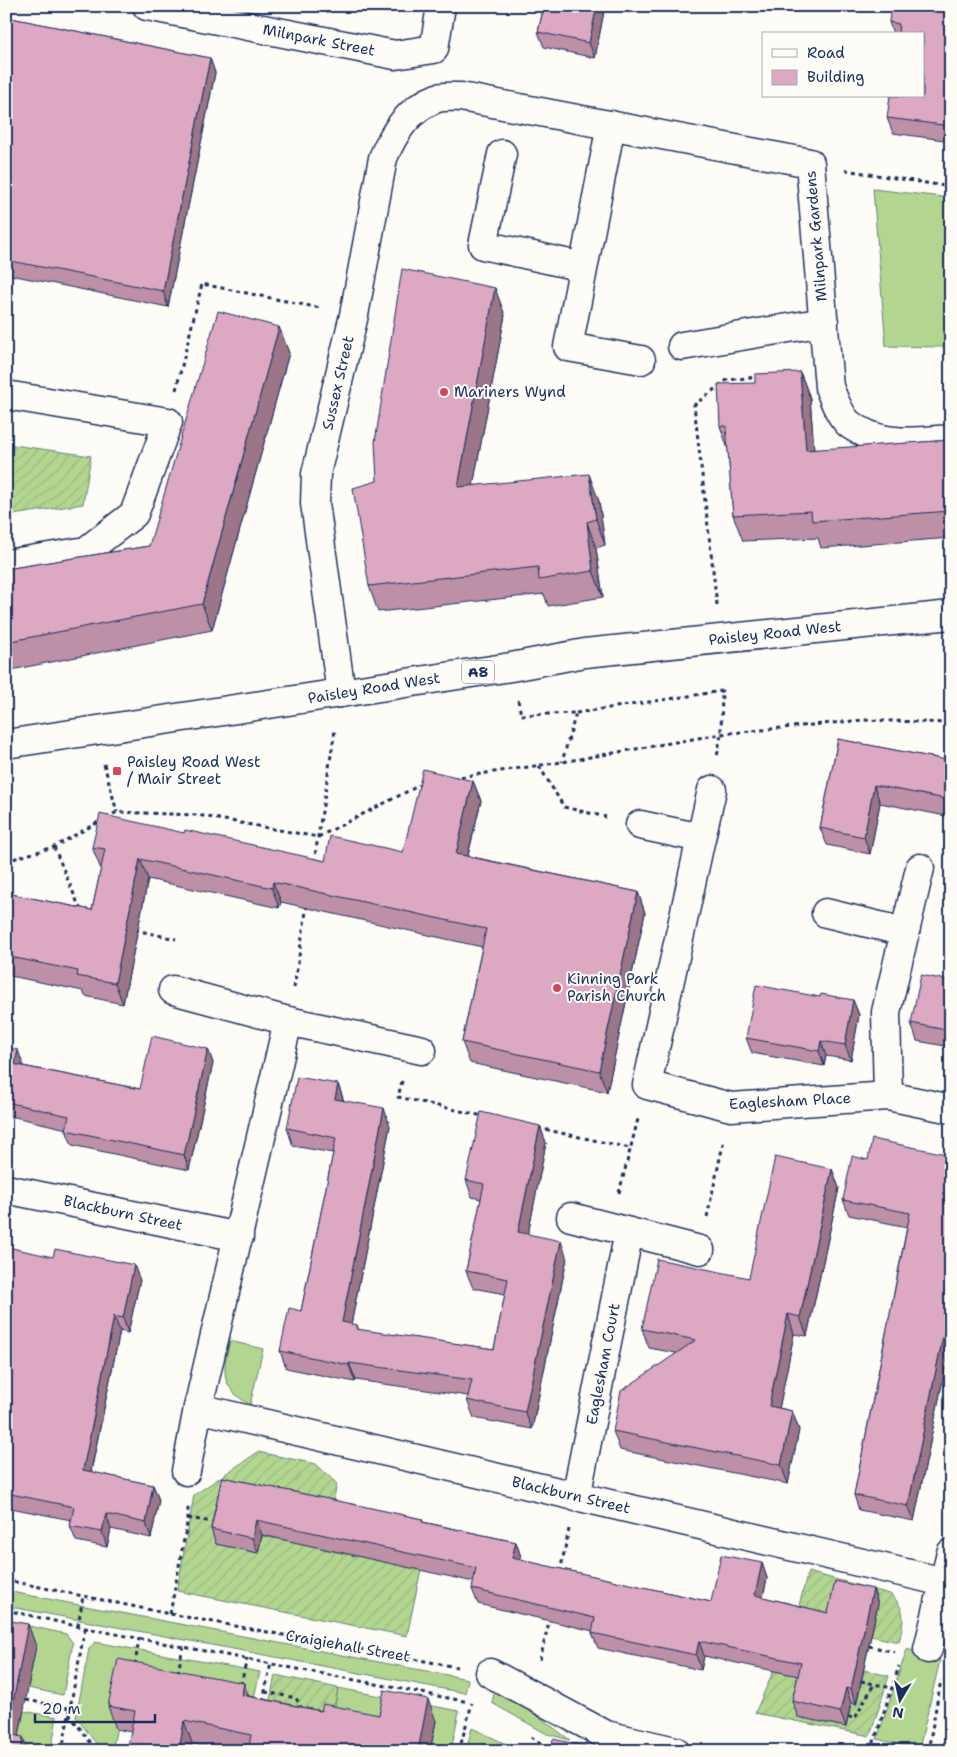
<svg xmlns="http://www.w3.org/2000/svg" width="957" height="1757" viewBox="0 0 957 1757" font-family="'Shantell Sans',sans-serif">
  <defs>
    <pattern id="garden-furrows" width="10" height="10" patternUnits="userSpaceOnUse" patternTransform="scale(1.25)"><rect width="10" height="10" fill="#b2d690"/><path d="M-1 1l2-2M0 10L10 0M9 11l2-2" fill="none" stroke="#98b87f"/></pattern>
  </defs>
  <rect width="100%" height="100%" fill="#fdfcf7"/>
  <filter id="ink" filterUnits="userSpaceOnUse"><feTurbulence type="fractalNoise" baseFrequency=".02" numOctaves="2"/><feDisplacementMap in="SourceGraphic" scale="10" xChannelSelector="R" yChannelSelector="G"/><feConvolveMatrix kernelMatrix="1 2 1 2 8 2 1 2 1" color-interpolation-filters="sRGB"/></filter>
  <g filter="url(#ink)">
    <g fill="#b2d690" stroke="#668277">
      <polygon points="873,189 951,198 951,355 943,347 886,346"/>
      <path d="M230 1341 263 1349 250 1405C220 1387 222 1372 230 1341Z"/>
      <polygon points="6,1591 468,1679 465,1693 6,1606"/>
      <polygon points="6,1621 66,1634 73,1643 63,1695 28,1688 36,1646"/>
      <polygon points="95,1642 260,1672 252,1706 126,1682 112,1751 102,1751 76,1717 89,1649"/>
      <polygon points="907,1649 940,1660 919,1749 877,1739"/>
      <polygon points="496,1685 570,1740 547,1734 492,1703"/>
      <polygon points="338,1688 459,1711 451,1751 430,1751 331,1726"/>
      <polygon points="24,1711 57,1717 51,1751 16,1751"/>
      <polygon points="472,1728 521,1751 466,1751"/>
    </g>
    <g fill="url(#garden-furrows)" stroke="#668277" fill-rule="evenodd">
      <polygon points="6,444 91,456 83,504 6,516"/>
      <path d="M258 1452 316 1464 337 1484 323 1549 421 1569 407 1636 177 1591 194 1495ZM216 1504 287 1540 261 1536 258 1553 217 1544 220 1529 211 1527Z"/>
      <path d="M808 1572 890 1594C907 1609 904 1621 899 1642L795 1620Z"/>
      <polygon points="782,1652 810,1659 798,1717 846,1727 851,1703 857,1704 864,1670 889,1676 870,1736 755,1713"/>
      <polygon points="275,1675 338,1688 326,1750 266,1720"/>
    </g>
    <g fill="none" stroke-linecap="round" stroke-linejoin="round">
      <g stroke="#1b2f5e" stroke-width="31">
        <g id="minor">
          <polyline points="147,6 395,55 434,49 441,6"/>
          <polyline points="611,125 568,347 641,360"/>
          <polyline points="502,154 483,245 583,267"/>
          <polyline points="682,346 824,322"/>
          <polyline points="6,395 168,422 134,514 86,551 6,564"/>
          <path d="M341 693 315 503 316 474 354 315 383 158C394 132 408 109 437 98 444 96 453 97 461 97L810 163 829 387C834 399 838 412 847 422 850 425 855 428 859 430 887 447 920 441 951 439"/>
          <polyline points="640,825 701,838 647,1085 731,1107 888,1096 951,1109"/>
          <polyline points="701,838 712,790"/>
          <polyline points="826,913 905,932"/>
          <polyline points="173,990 288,1021 422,1050"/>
          <polyline points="888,1096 886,1012 920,868"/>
          <polyline points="6,1189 239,1237"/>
          <polyline points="571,1217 700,1250"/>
          <polyline points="198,1408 944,1582"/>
          <polyline points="186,1471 198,1408 288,1021"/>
          <polyline points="576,1497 629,1232"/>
          <polyline points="928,1649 951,1553"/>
          <polyline points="490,1673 606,1735 675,1751"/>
        </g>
      </g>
      <g stroke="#1b2f5e" stroke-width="31">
        <polyline id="major" points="6,744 511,667 585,653 951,615"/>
      </g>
      <g stroke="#1b2f5e" stroke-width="3" stroke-dasharray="4 4" stroke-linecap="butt">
        <polyline points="845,170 951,187"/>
        <polyline points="176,390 202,284 320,308"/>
        <polyline points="950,395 951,394"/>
        <polyline points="717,605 694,405 727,380 758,377"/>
        <polyline points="518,700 521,715 576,713 562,762"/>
        <polyline points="576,713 722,691 721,734 717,757"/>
        <polyline points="104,764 117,812"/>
        <polyline points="539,766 564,807 606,817"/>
        <polyline points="453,778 562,762 721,734 863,720 951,723"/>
        <polyline points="106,818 117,812 197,815 318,837 420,785"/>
        <polyline points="54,847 81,911"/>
        <polyline points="6,861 54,847 100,821"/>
        <polyline points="314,862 335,730"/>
        <polyline points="135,930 176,939"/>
        <polyline points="294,988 307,905"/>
        <polyline points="402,1081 398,1097 483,1116"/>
        <polyline points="538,1128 630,1148"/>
        <polyline points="619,1193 638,1119"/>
        <polyline points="707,1217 724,1140"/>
        <polyline points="188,1518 212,1522"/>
        <polyline points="560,1572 569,1529"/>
        <polyline points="6,1580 170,1614 457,1667"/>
        <polyline points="6,1610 85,1628 469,1702"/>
        <polyline points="170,1614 188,1518 188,1506"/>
        <polyline points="78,1626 83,1596"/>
        <polyline points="869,1646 895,1652"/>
        <polyline points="540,1660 550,1617"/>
        <polyline points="135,1665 139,1638"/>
        <polyline points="178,1673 183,1646"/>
        <polyline points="861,1681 892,1688"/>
        <polyline points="241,1685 247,1658"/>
        <polyline points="265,1692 296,1698 302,1709"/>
        <polyline points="26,1700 70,1708"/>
        <polyline points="263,1701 271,1663"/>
        <polyline points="69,1714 97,1751"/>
        <polyline points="848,1717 855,1718 874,1684"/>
        <polyline points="531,1737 553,1751"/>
        <polyline points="62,1751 85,1628"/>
        <polyline points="459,1751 472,1703"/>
        <polyline points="871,1751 899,1666"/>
        <polyline points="928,1751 941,1680"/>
      </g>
      <use href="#minor" stroke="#fdfcf7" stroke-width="28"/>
      <use href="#major" stroke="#fdfcf7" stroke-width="28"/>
    </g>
    <g fill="#bd90a7" stroke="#1b2f5e">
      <polygon points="544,6 605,6 595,58 544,47 538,32"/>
      <polygon points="951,6 951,141 893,133 887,118 923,34 893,34 889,22"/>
      <polygon points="6,17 210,58 215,73 168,307 6,274"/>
      <polygon points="505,315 473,485 599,501 605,545 596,548 603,597 548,606 544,594 378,612 369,586 377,481"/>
      <polygon points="279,327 289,353 212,630 6,671 6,569 149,546"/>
      <polygon points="800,372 810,398 814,450 951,440 951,538 821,548 818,538 743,541 733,515 728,449 720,426 755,383"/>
      <polygon points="838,739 951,761 951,817 880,803 870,854 827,845 820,828"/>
      <polygon points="473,781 481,801 468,856 638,892 645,913 607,1092 470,1063 462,1042 482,947 281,902 279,908 148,879 123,1004 85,996 83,991 6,975 6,893 92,910 101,868 100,867 92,847 184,833 325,861 403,852"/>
      <polygon points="951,981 951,1047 917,1041 911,1023"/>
      <polygon points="820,997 853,1000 859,1015 851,1060 826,1056 824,1066 752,1053 746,1038"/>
      <polygon points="6,1047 23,1064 23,1066 140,1089 208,1049 213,1063 189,1170 72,1145 66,1130 67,1129 6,1115"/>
      <polygon points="338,1084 344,1101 390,1126 351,1324 357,1325 359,1330 494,1349 505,1294 473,1288 466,1271 481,1199 472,1197 466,1180 540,1126 546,1143 528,1234 567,1258 532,1429 474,1418 467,1400 468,1396 356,1380 355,1382 286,1368 280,1351 301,1311 333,1153 293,1146 287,1128"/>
      <polygon points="951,1155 951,1340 914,1521 859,1510 854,1495 907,1227 849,1215 843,1200 868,1160"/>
      <polygon points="832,1169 839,1188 807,1336 794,1334 779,1408 792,1411 799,1430 788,1484 620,1450 613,1431 676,1353 649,1348 642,1329 749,1278"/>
      <polygon points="6,1252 140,1280 128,1333 120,1331 91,1472 153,1485 159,1500 151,1538 111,1529 107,1547 76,1541 70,1526 71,1520 6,1507"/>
      <polygon points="222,1477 422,1519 423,1522 516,1542 521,1557 520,1560 711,1602 762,1563 767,1578 763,1597 828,1613 873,1589 878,1604 856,1704 851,1703 846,1727 798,1717 792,1701 798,1676 704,1656 701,1670 598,1648 592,1633 593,1631 478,1604 472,1589 474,1582 262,1535 258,1553 216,1544 211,1529"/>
      <polygon points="249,1696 321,1711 379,1715 436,1721 430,1751 229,1751 116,1729 108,1706"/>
    </g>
    <g fill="#9a7688" stroke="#1b2f5e">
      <polygon points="597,6 605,6 595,58 589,43"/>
      <polygon points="210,58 215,73 168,307 163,291"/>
      <polygon points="495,288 505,315 468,513 458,487"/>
      <polygon points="279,327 289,353 212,630 202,604"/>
      <polygon points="800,372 810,398 816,477 806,450"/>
      <polygon points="589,474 599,501 605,545 596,519"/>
      <polygon points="587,522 596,548 603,597 593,571"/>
      <polygon points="473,781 481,801 463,875 456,854"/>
      <polygon points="874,785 880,803 870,854 864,837"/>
      <polygon points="140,859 148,879 123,1004 115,983"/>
      <polygon points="273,882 281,902 279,908 272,888"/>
      <polygon points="638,892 645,913 607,1092 599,1071"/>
      <polygon points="853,1000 859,1015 851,1060 845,1045"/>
      <polygon points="821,1041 826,1056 824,1066 819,1051"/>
      <polygon points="208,1049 213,1063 189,1170 184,1155"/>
      <polygon points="18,1050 23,1064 20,1079 15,1064"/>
      <polygon points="338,1084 344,1102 335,1099"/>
      <polygon points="384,1108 390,1126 348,1340 342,1322"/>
      <polygon points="540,1126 546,1143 525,1250 518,1232"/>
      <polygon points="832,1169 839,1188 807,1336 800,1317"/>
      <polygon points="561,1241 567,1258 532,1429 525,1412"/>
      <polygon points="134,1265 140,1280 128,1333 123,1318"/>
      <polygon points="951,1297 951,1340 914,1521 908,1506"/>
      <polygon points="788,1314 794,1334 776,1425 769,1406"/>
      <polygon points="114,1316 120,1331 88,1485 83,1470"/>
      <polygon points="349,1363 356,1380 355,1382 349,1365"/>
      <polygon points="792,1411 799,1430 788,1484 781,1465"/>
      <polygon points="153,1485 159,1500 151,1538 146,1523"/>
      <polygon points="106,1514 111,1529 107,1547 102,1532"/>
      <polygon points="256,1520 262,1535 258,1553 252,1538"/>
      <polygon points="516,1542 521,1557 518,1574 512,1558"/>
      <polygon points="762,1563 767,1578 760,1611 755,1595"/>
      <polygon points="873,1589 878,1604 856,1704 851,1689"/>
      <polygon points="28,1624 36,1646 16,1751 7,1734"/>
      <polygon points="699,1641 704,1656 701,1670 696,1655"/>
      <polygon points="244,1683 252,1705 242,1695"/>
      <polygon points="846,1688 851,1703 846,1727 840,1712"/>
      <polygon points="428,1699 436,1721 430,1751 418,1751"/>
      <polygon points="184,1721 192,1743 191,1751 179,1751"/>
      <polygon points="23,1737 28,1751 21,1751"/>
    </g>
    <g fill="#dca8c2" stroke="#1b2f5e">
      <polygon points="544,6 597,6 589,43 538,32"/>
      <polygon points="891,6 951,6 951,126 887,118 890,96 923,96 923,34 898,34 899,24 889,22"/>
      <polygon points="6,17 210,58 163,291 6,260"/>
      <polygon points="402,269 495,288 458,487 589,474 596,519 587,522 593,571 539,580 538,567 369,586 353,488 377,481 375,442"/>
      <polygon points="218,311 279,327 202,604 6,642 6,569 149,546"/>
      <polygon points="800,372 806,450 951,440 951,511 812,521 811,511 733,515 726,426 720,426 718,384 755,383 755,374"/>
      <polygon points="838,739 951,761 951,800 874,785 864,837 820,828"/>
      <polygon points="423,769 473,781 456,854 638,892 599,1071 462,1042 486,929 273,882 272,888 140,859 115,983 77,976 78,971 6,956 6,893 92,910 105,849 92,847 100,814 184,833 185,830 325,861 330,836 403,852"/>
      <polygon points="921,975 951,981 951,1031 911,1023"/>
      <polygon points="756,985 820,997 821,994 853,1000 845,1045 821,1041 819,1051 746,1038"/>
      <polygon points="152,1036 208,1049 184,1155 66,1130 69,1116 6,1102 6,1047 18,1050 15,1064 17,1065 140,1089"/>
      <polygon points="297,1077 338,1084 335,1099 384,1108 342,1322 357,1325 356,1329 494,1349 508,1279 466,1271 484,1184 466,1180 481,1112 540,1126 518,1232 561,1241 525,1412 467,1400 472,1380 349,1363 349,1365 280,1351 289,1308 301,1311 336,1138 287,1128"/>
      <polygon points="872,1139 951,1155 951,1297 908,1506 854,1495 910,1213 843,1200 852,1156 868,1160"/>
      <polygon points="775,1157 832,1169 800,1317 788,1314 769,1406 792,1411 781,1465 613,1431 621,1391 696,1340 642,1329 657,1259 749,1278"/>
      <polygon points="7,1247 53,1257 55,1249 134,1265 123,1318 114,1316 83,1470 153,1485 146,1523 106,1514 102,1532 70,1526 74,1507 6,1493 6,1252"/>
      <polygon points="222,1477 362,1506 422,1519 422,1522 516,1542 512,1558 711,1602 721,1555 762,1563 755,1595 828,1613 835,1581 873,1589 851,1689 846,1688 840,1712 792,1701 801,1663 699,1641 696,1655 592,1633 595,1618 472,1589 476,1568 256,1520 252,1538 211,1529"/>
      <polygon points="6,1620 28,1624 7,1734 23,1737 21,1751 6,1751"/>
      <polygon points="118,1659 244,1683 242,1695 321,1711 323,1704 379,1715 384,1690 428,1699 418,1751 269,1751 249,1746 251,1735 184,1721 179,1751 127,1751 135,1711 108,1706"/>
      <polygon points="553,1739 608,1751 551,1751"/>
    </g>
  </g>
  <g fill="#d1495b" stroke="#fdfcf7" stroke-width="2">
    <circle cx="444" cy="392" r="5"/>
    <rect x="112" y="766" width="10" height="10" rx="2.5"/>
    <circle cx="557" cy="988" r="5"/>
  </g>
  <g text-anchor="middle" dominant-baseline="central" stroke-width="4" stroke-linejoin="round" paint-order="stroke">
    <rect fill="#fdfcf7" stroke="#5f6c8c" stroke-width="1" x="462" y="660.5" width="32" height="23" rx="4"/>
    <g font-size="14" font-weight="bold" fill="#1b2f5e">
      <text x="478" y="672">A8</text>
    </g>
    <g font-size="15" fill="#1b2f5e" stroke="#fdfcf7">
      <text transform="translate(319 40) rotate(11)">Milnpark Street</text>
      <text transform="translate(816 236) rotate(-95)">Milnpark Gardens</text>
      <text transform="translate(338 383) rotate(-77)">Sussex Street</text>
      <text transform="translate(775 633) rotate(-6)">Paisley Road West</text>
      <text transform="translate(374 688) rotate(-9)">Paisley Road West</text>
      <text transform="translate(790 1101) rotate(-3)">Eaglesham Place</text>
      <text transform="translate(123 1213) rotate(12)">Blackburn Street</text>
      <text transform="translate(603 1364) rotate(-79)">Eaglesham Court</text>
      <text transform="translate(571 1495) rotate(13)">Blackburn Street</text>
      <text transform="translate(348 1646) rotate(10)">Craigiehall Street</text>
    </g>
    <g font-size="15" fill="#1b2f5e" stroke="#fdfcf7" text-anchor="start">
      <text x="454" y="392">Mariners Wynd</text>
      <text x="127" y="762">Paisley Road West<tspan x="127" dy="17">/ Mair Street</tspan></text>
      <text x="567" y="979">Kinning Park<tspan x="567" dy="17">Parish Church</tspan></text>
    </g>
  </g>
  <rect width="957" height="1757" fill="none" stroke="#fdfcf7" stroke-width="25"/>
  <rect x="12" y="12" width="932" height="1732" fill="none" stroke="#1b2f5e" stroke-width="2" filter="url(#ink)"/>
  <rect x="762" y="32" width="162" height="65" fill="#fdfcf7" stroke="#a3aaba"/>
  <rect x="772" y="49" width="25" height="8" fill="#fdfcf7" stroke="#a3aaba"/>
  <text x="807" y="58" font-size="15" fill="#1b2f5e">Road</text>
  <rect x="772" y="70" width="25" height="15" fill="#dca8c2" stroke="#a3aaba"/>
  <text x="807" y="82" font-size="15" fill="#1b2f5e">Building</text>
  <g transform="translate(900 1700) rotate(189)" stroke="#fdfcf7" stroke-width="4" paint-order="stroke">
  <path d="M0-4L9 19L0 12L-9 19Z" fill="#1b2f5e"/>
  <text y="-8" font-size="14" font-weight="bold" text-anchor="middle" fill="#1b2f5e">N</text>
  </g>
  <path d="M35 1714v8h120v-8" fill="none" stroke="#1b2f5e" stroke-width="2.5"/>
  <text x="42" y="1714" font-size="15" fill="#1b2f5e" stroke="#fdfcf7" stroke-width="4" paint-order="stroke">20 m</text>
</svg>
